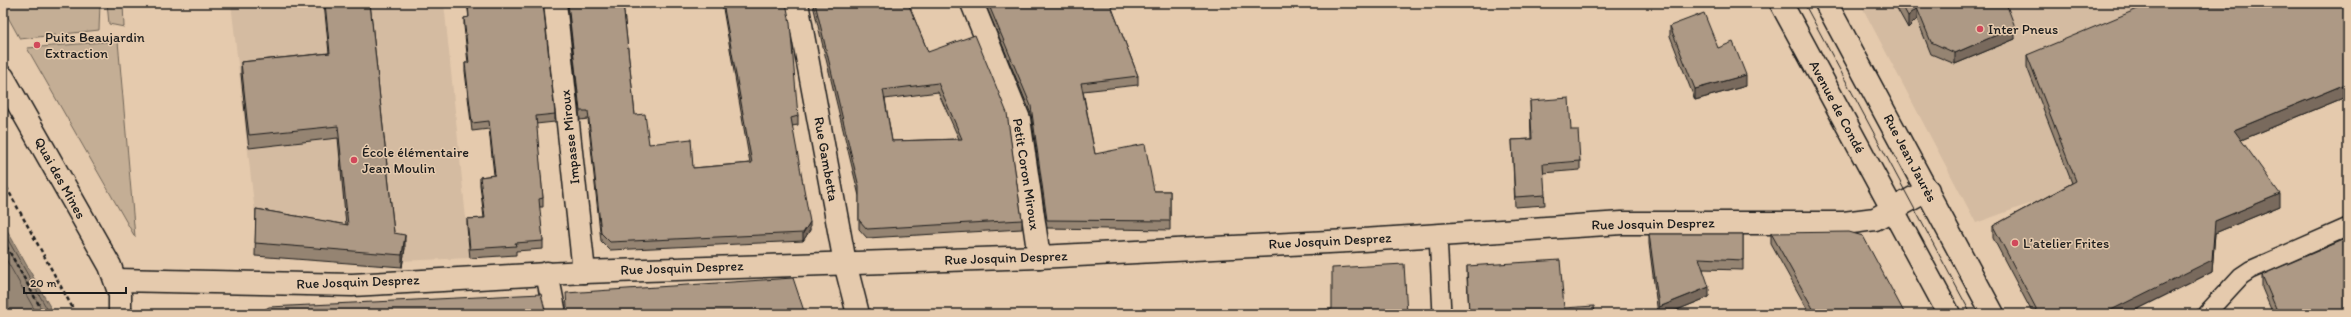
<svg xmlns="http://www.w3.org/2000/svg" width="2351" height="317" viewBox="0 0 2351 317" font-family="Itim,sans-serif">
  <rect width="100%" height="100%" fill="#e5caad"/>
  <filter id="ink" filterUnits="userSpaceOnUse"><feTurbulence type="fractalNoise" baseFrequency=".025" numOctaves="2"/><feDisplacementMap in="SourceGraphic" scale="8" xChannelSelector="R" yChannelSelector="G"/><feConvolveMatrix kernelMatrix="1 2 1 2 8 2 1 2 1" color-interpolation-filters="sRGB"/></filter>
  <g filter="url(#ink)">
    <g fill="#d4bba1">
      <polygon points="231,3 444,3 470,258 350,263 255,256 256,222"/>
      <polygon points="1860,3 2348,3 2348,89 1976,223"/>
    </g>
    <g fill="#c4ae95" stroke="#706558">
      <polygon points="3,3 100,3 99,30 20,39 3,8"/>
      <polygon points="107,3 123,3 124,27 109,24"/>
      <polygon points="118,41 135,237 27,48"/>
    </g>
    <polygon fill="#988876" stroke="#665d52" points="3,223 54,314 3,314"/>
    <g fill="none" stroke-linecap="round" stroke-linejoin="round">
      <g stroke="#4e4740" stroke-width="1">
        <polyline points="3,231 50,314"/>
        <polyline points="3,241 44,314"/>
        <polyline points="3,254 37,314"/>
      </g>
      <g stroke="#1c1c1c" stroke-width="20">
        <g id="service">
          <polyline points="1438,235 1442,314"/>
          <polyline points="2206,314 2241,276 2250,270 2348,227"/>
        </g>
      </g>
      <g stroke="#1c1c1c" stroke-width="25">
        <g id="minor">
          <polyline points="555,3 584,272"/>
          <polyline points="797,3 845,263 858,314"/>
          <polyline points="972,3 1019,119 1039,257"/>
          <polyline points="3,77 110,266 120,295 120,314"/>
          <polyline points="547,273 555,314"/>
          <polyline points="116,280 352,285 584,272 1039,257 1348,241 1622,223 1844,223 1875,219 1928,190"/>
        </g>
      </g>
      <g stroke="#1c1c1c" stroke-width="25">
        <g id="secondary">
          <polyline points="1781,3 1949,314"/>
          <polyline points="1826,3 1993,314"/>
        </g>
      </g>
      <g stroke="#1c1c1c" stroke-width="2.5" stroke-dasharray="4 3" stroke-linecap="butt">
        <polyline points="3,181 76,314"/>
        <polyline points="3,240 44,314"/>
      </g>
      <use href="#service" stroke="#e5caad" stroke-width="17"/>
      <use href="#minor" stroke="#e5caad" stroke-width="22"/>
      <use href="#secondary" stroke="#e5caad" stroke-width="22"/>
      <polyline stroke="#1c1c1c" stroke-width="1" points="1804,3 1971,314"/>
    </g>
    <g fill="#958472" stroke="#1c1c1c" fill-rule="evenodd">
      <polygon points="324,3 370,3 394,233 405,248 402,267 255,256 256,209 346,225 338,138 249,148 247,132 241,74 241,62 329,53"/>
      <polygon points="467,3 543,3 555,114 555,122 536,124 543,198 543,207 539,207 543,241 543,249 516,251 516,255 470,258 467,227 467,219 484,218 480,185 480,177 494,175 489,129 472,131 465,71 465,63 468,63 464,26 464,18 469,18"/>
      <polygon points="568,3 623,3 635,115 649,144 693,168 750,163 722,3 771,3 798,116 798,125 792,126 810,230 803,241 610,250 601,241 588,119 580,120"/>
      <path d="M813 3H908L928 52 1022 220V229L867 238 859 229V196L813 5ZM938 92 959 139 892 141 885 99Z"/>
      <polygon points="985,3 1110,3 1138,76 1138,85 1083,91 1095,154 1154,191 1170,191 1170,230 1047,228 1031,114"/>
      <polygon points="1894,3 2006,3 2015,39 1955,64 1931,54 1917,19 1908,28"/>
      <polygon points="2348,3 2348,96 2241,140 2280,206 2215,233 2212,272 2128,314 2033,314 1993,238 1993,226 2072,183 2027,67 2027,55"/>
      <polygon points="1670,26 1718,48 1746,86 1695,100 1670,36"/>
      <polygon points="1530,101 1571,130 1580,161 1580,170 1543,173 1545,205 1515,207 1512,140 1531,139"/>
      <polygon points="1771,233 1905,314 1810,314 1771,244"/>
      <polygon points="1649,234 1743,234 1743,270 1703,269 1709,297 1667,314 1658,314 1649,244"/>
      <polygon points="1467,266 1564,308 1595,314 1469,314 1467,278"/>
      <polygon points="2262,275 2348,314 2273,314 2262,288"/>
    </g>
    <g fill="#796b5d" stroke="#1c1c1c">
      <polygon points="1917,8 1917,19 1908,28 1908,16"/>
      <polygon points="2015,27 2015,39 1955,64 1955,53"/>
      <polygon points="1746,75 1746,86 1695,100 1695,89"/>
      <polygon points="2348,83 2348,96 2234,143 2234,130"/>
      <polygon points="2280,194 2280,206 2215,233 2212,272 2128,314 2103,314 2215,221"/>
      <polygon points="810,222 810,230 803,241 803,233"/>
      <polygon points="405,235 405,248 402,267 402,255"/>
      <polygon points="1709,287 1709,297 1667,314 1659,314 1659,307"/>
      <polygon points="2283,311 2283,314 2278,314 2278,313"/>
    </g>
    <g fill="#ad9985" stroke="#1c1c1c" fill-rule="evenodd">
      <polygon points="325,3 370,3 394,233 405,235 402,255 255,243 256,209 348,225 338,126 249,135 247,119 241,62 330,53"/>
      <polygon points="468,3 543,3 555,114 536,116 543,198 539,199 543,241 515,243 516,246 470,249 467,219 485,218 480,177 495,175 489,121 472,123 465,63 469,63 464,18 469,17"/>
      <polygon points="568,3 623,3 635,115 645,114 649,144 691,139 693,168 752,163 723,3 771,3 771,4 779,3 786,3 790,23 798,116 791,118 810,222 803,233 610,242 601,233 588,111 580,111"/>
      <path d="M815 3H908L928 52 975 35 1007 113 1022 220 867 229 859 220V187ZM938 83 962 139 892 141 883 90Z"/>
      <polygon points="988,3 1110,3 1138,76 1081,83 1095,154 1145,144 1154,191 1170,191 1170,221 1047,220 1031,106"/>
      <polygon points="1901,3 2006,3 2015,27 1955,53 1931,42 1917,8 1908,16"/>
      <polygon points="2152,3 2348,3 2348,83 2234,130 2280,194 2215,221 2212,260 2103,314 2039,314 1993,226 2076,181 2027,55"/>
      <polygon points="1704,13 1718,48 1733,42 1746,75 1695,89 1670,26"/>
      <polygon points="1569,98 1571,130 1578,130 1580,161 1543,164 1545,195 1515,197 1512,140 1532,139 1530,101"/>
      <polygon points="1849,232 1863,236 1905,314 1816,314 1771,233"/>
      <polygon points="1649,234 1743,234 1743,260 1699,258 1709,287 1659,307"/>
      <polygon points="2348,238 2348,314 2284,314 2283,311 2278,313 2262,275"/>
      <polygon points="1560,260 1564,308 1594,306 1595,314 1500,314 1500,312 1469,314 1467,266"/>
      <polygon points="1404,264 1407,314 1318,314 1317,310 1332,309 1332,268"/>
      <polygon points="793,278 805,314 559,314 563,312 567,307 566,293"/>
      <polygon points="541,294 545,310 550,314 257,314 269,307"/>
    </g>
  </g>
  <g fill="#d1495b" stroke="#e5caad" stroke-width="1.5">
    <circle cx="1980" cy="29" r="4"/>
    <circle cx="37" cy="45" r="4"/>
    <circle cx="354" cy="160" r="4"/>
    <circle cx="2015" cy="243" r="4"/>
  </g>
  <g text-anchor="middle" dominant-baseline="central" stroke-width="3" stroke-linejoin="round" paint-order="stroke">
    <g font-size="14" fill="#1c1c1c" stroke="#e5caad" text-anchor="start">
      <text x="1988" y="29">Inter Pneus</text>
      <text x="45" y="37">Puits Beaujardin<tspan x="45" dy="16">Extraction</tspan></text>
      <text x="362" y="152">École élémentaire<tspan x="362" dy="16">Jean Moulin</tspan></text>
      <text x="2023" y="243">L’atelier Frites</text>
    </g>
    <g font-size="14" fill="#1c1c1c" stroke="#e5caad">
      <text transform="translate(1837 107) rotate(62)">Avenue de Condé</text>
      <text transform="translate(570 137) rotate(-96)">Impasse Miroux</text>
      <text transform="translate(1910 158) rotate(62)">Rue Jean Jaurès</text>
      <text transform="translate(826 159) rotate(80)">Rue Gambetta</text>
      <text transform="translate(1026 174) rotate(81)">Petit Coron Miroux</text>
      <text transform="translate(60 178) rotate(61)">Quai des Mines</text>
      <text transform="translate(1653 224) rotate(-1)">Rue Josquin Desprez</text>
      <text transform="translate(1330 241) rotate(-3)">Rue Josquin Desprez</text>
      <text transform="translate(1006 258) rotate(-2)">Rue Josquin Desprez</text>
      <text transform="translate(682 268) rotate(-2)">Rue Josquin Desprez</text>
      <text transform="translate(358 282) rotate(-2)">Rue Josquin Desprez</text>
    </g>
  </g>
  <rect width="2351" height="317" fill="none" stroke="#e5caad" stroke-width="16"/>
  <rect x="8" y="8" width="2335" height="301" fill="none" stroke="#1c1c1c" stroke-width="1.5" filter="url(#ink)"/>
  <path d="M24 287v6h102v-6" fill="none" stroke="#1c1c1c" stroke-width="2"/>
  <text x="30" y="287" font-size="12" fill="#1c1c1c" stroke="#e5caad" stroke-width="3" paint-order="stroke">20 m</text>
</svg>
